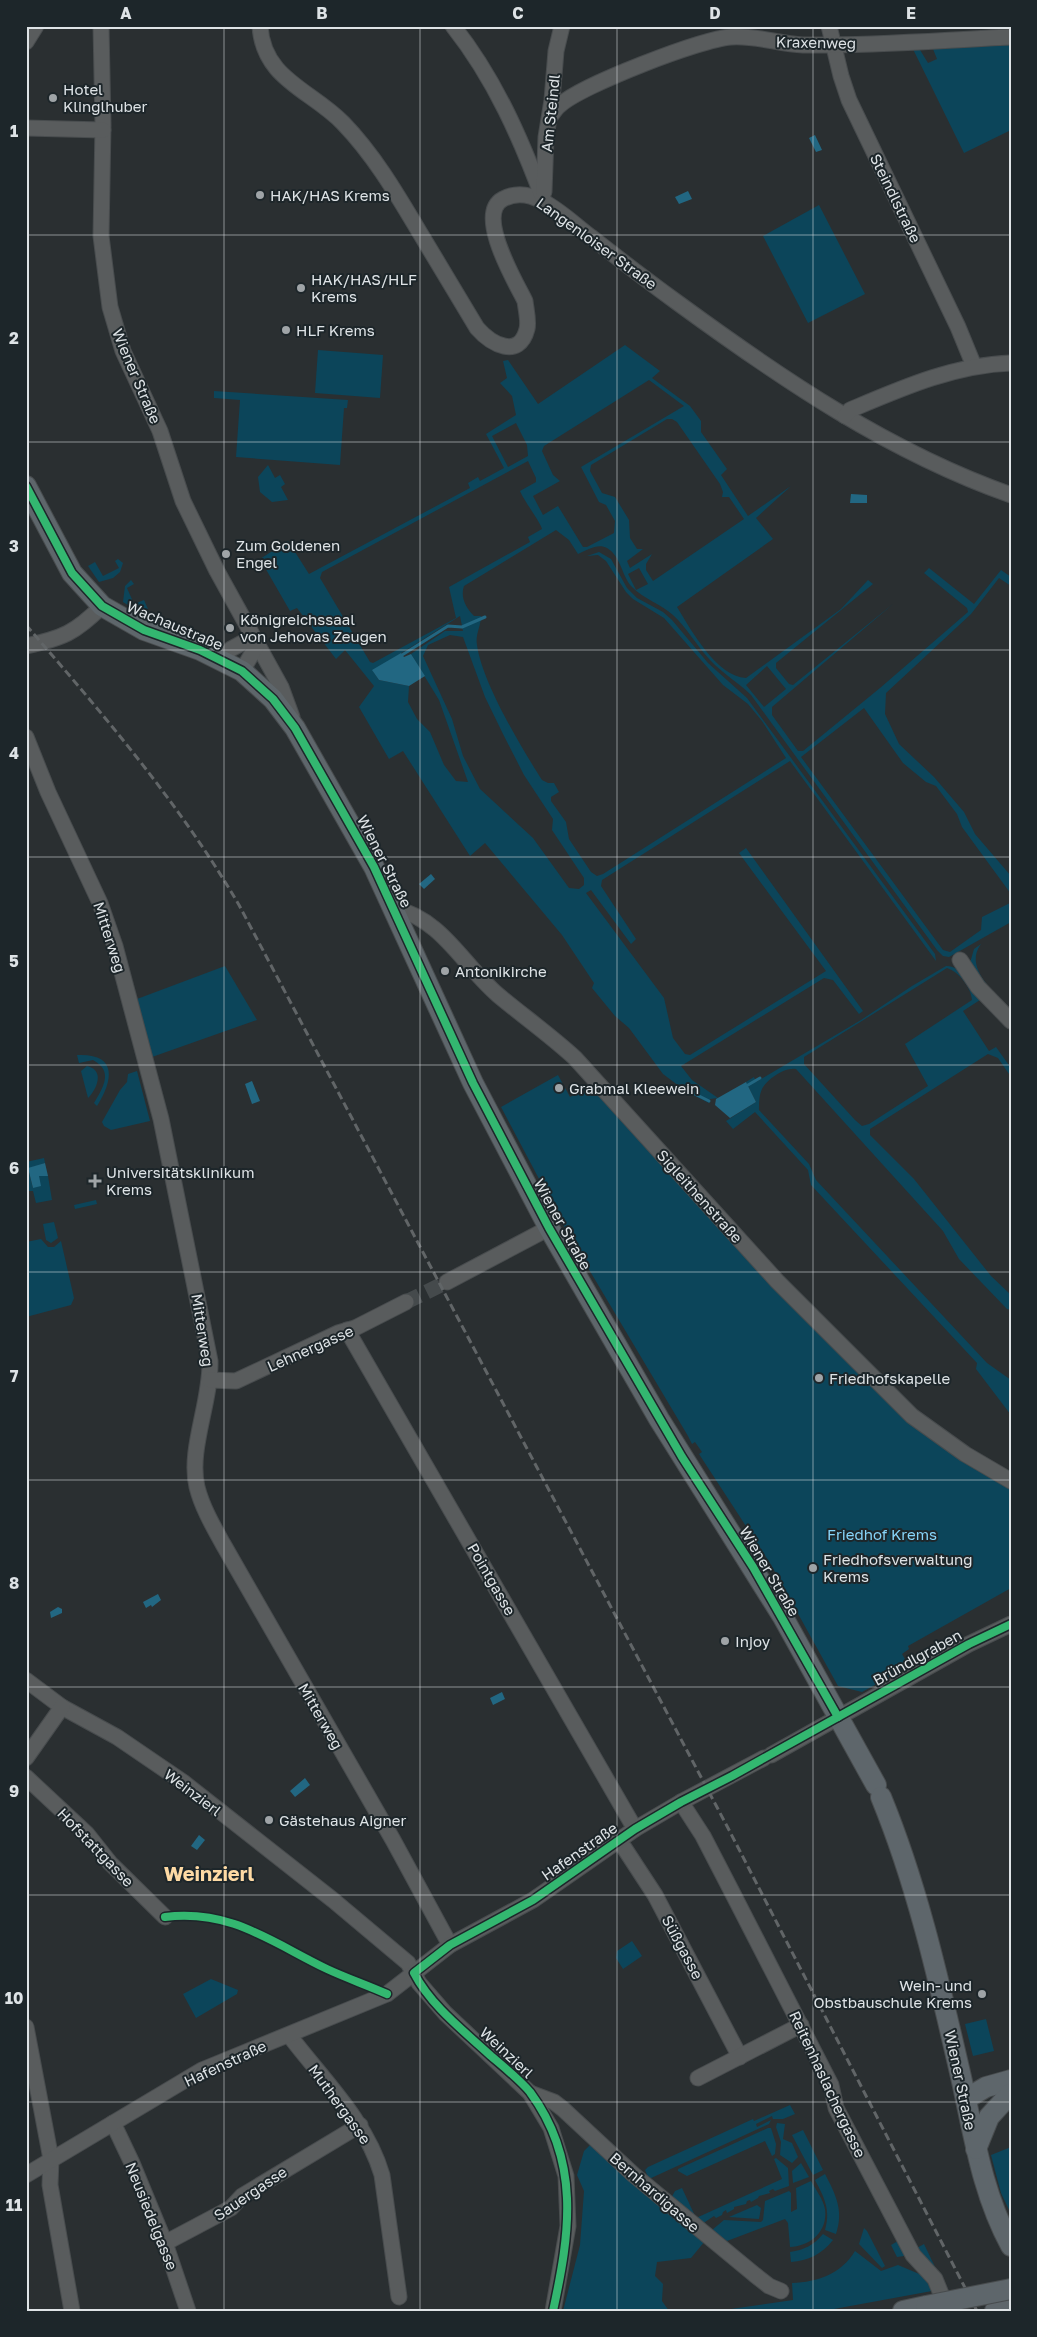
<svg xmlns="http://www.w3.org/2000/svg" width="1037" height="2337" viewBox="0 0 1037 2337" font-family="'Golos Text',sans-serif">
  <rect width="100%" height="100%" fill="#2a2f31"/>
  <g fill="#0c455a" fill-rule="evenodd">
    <polygon points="990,42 1001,42 1011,46 1011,130 964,153 911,45 917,45 928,63 937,59 933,49 990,46"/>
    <polygon points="819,205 865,294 808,323 763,236"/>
    <path d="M625 345 660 371 652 378 690 406 701 421V432L727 469 721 475 748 516 791 486 756 518 773 539 677 607C691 630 717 677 746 678L841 609 868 580 873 584 776 663V668L789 684 793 685 893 604 772 707V715L798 751H803L880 688 968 612 967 608 924 573 929 568 974 604 1001 570 1011 577V586L999 578 971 614 886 693 885 714 899 744 934 777 964 812 975 834 1011 876V894L962 827 957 814 936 786 926 782 903 763 864 708 801 757 943 950 950 952 981 930 982 917 1010 903 1011 899V922L949 957 943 956 937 950 751 695C738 682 723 674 710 660 697 646 687 628 673 615 661 604 644 599 632 587 622 577 621 556 607 548 598 543 587 550 578 554L569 540 556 530 464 586C460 597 466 608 474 616H481C481 626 475 635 477 645 482 682 521 747 542 780L548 783H554L559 792 551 797V801L566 822 569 839 591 872 597 876 603 874 786 758 762 721 748 704 723 685 664 618 633 599 626 592 606 561 598 555 587 556 599 552 611 559 627 588 637 598 663 612 672 620 708 663 747 698 935 954 936 961 790 761 602 880 601 886 636 939 631 944 591 890 586 893 664 998 673 1038 685 1054 690 1055 826 971 739 853 746 848 863 1011 859 1014 833 980 824 978 681 1066 692 1080 718 1098 710 1099 709 1103 687 1092 663 1074 629 1028 615 1016 592 988 594 983 562 935 485 843 470 856 403 751 389 759 359 707 374 686 345 650 336 659 297 608 290 611 260 559 288 541 309 574 470 488 468 483 478 477 480 481 504 468 486 434 516 415 512 396 500 383 507 378 503 361 508 360 538 404ZM649 380 684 406 581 467 599 502 606 505 615 521 614 533 587 547H583L558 506 543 515 533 496 560 481 553 475 542 451 544 446ZM667 419H672L677 422 720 484 723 492 722 497H729L744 519 653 581 646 570V564L652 554 630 568 627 561 643 549H637L630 538 629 520 615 497 602 493 590 471 591 465ZM516 423 527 445 528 456 508 467 492 436ZM528 461 536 478V482L520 491C524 501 541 523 542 529L528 537 530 542 449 587 456 618 373 663 370 662 320 578 322 572ZM639 568 648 584 636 590 628 574ZM460 616 463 631H445L411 654 439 700 468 782 456 781 444 765 430 732 417 719 408 702 409 686 379 680 373 671ZM450 635 463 637 485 697 503 734 524 775 553 819 552 830 584 878V885L579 889 569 888 533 838 480 789 463 756 452 719 423 656 428 645ZM767 666 786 689 764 707 746 685Z"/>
    <polygon points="318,350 383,355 380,398 315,393"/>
    <polygon points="214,391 348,400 347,408 344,408 340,465 236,457 240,400 214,398"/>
    <polygon points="268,465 275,478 280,475 285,484 281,487 288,500 272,502 260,492 258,477"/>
    <polygon points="118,559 123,563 120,572 113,578 99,582 88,566 95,562 103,576 119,568 115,561"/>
    <polygon points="131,580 134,584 127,588 134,604 144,600 148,609 139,612 123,602 125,586"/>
    <path d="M981 944C965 965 989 987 1003 1003L983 985 970 963 974 949Z"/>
    <polygon points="225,966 257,1020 152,1057 137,999"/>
    <path d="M946 966C961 965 973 988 983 998L963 1011 989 1051 996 1047 1011 1068V1073L1009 1074 998 1058 988 1054 870 1129V1135L914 1179 991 1276 1011 1295V1310L1007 1309 959 1259 943 1231 796 1069C785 1067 767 1079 762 1089 759 1095 759 1104 759 1110L809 1164 816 1180 987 1363 1011 1380V1415L976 1369 977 1363 811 1185 808 1170 755 1112 733 1129 726 1121 756 1102 746 1082 754 1077 756 1082 861 1020 912 986ZM947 968C959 972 971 987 972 1000L905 1044 928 1086 869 1124 862 1126 855 1120 804 1064V1057Z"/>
    <path d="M77 1055C117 1053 114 1079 97 1106L94 1103C103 1088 114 1071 93 1060L79 1063Z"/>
    <path d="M87 1066C105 1070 97 1089 88 1098L81 1071Z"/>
    <polygon points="137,1071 150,1121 111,1130 104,1126 102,1122 120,1090 127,1082 128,1074"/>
    <polygon points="558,1075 570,1097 591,1085 915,1423 1011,1485 1011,1588 908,1646 909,1649 902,1654 909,1666 862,1692 838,1686 770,1563 699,1454 702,1452 695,1442 692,1444 688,1436 575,1246 577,1245 567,1227 565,1228 501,1107"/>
    <polygon points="44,1158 45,1163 28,1169 33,1188 39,1176 48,1176 52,1200 36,1203 33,1191 26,1191 26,1162"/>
    <polygon points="96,1200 97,1204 75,1209 74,1205"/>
    <polygon points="54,1222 58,1238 51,1243 46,1240 43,1224"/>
    <polygon points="41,1239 48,1247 54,1247 61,1241 74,1298 71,1305 26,1317 26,1242"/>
    <polygon points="632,1941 642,1956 623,1969 616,1958 617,1951"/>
    <polygon points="211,1979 238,1990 237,1994 196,2018 183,1994"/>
    <polygon points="986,2019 994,2051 973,2056 965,2024"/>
    <polygon points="790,2105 795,2114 783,2119 773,2119 772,2116 756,2124 757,2127 771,2120 769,2124 649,2179 645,2170 648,2167 753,2119 754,2121"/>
    <polygon points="777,2123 785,2124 783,2139 792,2143 798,2157 792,2163 780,2155 781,2142 776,2127"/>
    <polygon points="768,2128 771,2128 776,2144 775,2154 772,2156 765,2141 687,2176 678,2171 678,2169"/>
    <polygon points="803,2130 823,2170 813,2175 792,2135"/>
    <polygon points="593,2142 705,2241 691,2258 657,2262 655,2276 663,2284 662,2301 669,2311 563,2311 580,2245 584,2191 577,2175 584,2151"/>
    <polygon points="1011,2147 1011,2214 1001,2193 991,2155"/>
    <polygon points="776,2158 788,2168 789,2186 775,2191 773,2189 769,2191 770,2193 759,2196 758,2198 751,2202 750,2200 747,2201 746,2204 734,2207 734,2209 727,2213 726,2210 723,2212 722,2215 716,2218 714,2216 702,2224 670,2200 675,2191 682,2188 696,2218 782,2179 774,2159"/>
    <polygon points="801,2163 809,2177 793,2183 792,2171"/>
    <path d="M825 2174C836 2195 844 2211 836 2234L825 2230C831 2210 824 2197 815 2180Z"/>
    <path d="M811 2181C816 2190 823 2199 825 2209 828 2232 810 2246 790 2247L788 2223 785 2219 727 2241 712 2230 724 2220 761 2222 763 2220 765 2201 789 2191 791 2193V2212L797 2209 796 2188Z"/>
    <polygon points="757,2205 761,2208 759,2219 729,2217"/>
    <polygon points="864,2228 867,2231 885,2266 882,2268 859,2244"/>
    <path d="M823 2234 833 2240C822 2254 808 2261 791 2262L790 2252C804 2250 814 2245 823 2234Z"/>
    <polygon points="898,2241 904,2253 904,2256 897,2257 891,2245"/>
    <polygon points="924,2244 936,2269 923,2258 915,2249"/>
    <path d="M855 2251 881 2271 898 2265 924 2276 932 2291 823 2311H717L793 2300 792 2283C818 2282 841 2274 855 2251Z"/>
  </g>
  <g fill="#226782">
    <polygon points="815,135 822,150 816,152 809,138"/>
    <polygon points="688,191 692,199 679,204 675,197"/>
    <polygon points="851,494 867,495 867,503 850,503"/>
    <polygon points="401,653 404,657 411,654 425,676 409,686 379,680 372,670"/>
    <polygon points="431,874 435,879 424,889 419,884"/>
    <polygon points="252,1081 260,1101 252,1104 245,1084"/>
    <polygon points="746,1082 756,1102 730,1118 715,1105 716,1099"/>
    <polygon points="45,1163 48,1176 39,1176 41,1186 33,1188 28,1168"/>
    <polygon points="158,1594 161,1600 152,1607 151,1605 146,1608 143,1602"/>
    <polygon points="58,1607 62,1609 62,1613 51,1618 50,1612"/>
    <polygon points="502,1692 505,1699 493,1705 490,1698"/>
    <polygon points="305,1778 310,1785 295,1797 290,1791"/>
    <polygon points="199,1835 205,1840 197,1850 191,1846"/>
  </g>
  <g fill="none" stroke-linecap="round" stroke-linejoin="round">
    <g stroke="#226782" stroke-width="3">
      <polyline points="402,655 448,626 462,627 485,617"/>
      <polyline points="748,1085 760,1078"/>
      <polyline points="687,1090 709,1101"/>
    </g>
    <polyline stroke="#454a4c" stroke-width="15" stroke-dasharray="15 8" stroke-linecap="butt" points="406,1302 447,1282"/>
    <g stroke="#484c4e" stroke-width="17">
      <g id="minor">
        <polyline points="101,26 103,125 101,236 110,307 123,351 160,431 183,501 217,571 281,687 292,717"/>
        <path d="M260 26C263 79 311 90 343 123 373 154 395 191 417 228 437 261 457 295 477 328 491 344 519 360 527 329 529 321 526 310 525 301 515 281 475 214 503 199 516 192 529 194 542 201 560 210 575 225 591 237 619 259 649 282 678 303 782 379 889 452 1011 495"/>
        <path d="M453 26C495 79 521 139 544 201"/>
        <polyline points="829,26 841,76 849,100 958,327 974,366"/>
        <polyline points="26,42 36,26"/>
        <path d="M550 117C553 113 556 108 560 105 582 85 701 39 731 37 755 35 779 44 803 45 872 46 942 40 1011 37"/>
        <polyline points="26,128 103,130"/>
        <polyline points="544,192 546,137 552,100 556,51 562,26"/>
        <path d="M845 416 850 410C902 388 954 365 1011 363"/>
        <path d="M26 646C63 638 75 633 102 606"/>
        <polyline points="220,659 231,649 253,637"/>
        <polyline points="242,671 257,645"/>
        <path d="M26 737 48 792 100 903 115 946 161 1119 210 1361C211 1402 188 1450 197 1487 202 1507 213 1526 223 1544L393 1840 450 1945"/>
        <path d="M394 908C443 920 462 964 498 995 523 1016 550 1035 575 1058L777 1281 912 1416 965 1454 1011 1481"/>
        <polyline points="960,960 978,987 1011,1021"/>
        <polyline points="447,1282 549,1228"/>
        <polyline points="347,1330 635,1829"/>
        <polyline points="210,1380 236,1381 338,1333 355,1328 406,1302"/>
        <polyline points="26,1680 62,1707 117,1737 183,1782 333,1900 408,1963 419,1983 445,2013 530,2093 551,2128 566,2176 568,2226 553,2311"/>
        <polyline points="771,1755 969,1644 1011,1624"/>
        <polyline points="26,1758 62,1707"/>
        <polyline points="26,1777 87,1834 110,1863 165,1917"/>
        <polyline points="681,1802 703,1836 732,1892 831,2085 836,2108 913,2255 935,2279 948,2311"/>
        <polyline points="619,1840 655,1895 740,2057"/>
        <polyline points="26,2027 51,2159 50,2185 72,2311"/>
        <path d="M289 2035C322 2079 366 2120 382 2175L399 2297"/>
        <polyline points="698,2078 801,2025"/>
        <polyline points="530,2093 554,2102 563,2109 634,2175 755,2275 769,2286 781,2291"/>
        <polyline points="113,2123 132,2163 165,2243 188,2311"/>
        <polyline points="26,2175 202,2070 387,1994 450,1945 533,1900 635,1829 681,1802 764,1758"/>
        <polyline points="165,2243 231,2208 242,2196 360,2125"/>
      </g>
    </g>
    <g stroke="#484c4e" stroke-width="22">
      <g id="major">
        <polyline points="26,486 72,573 102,606 144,630 200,650 242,671 273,699 295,728 374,867 473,1083 549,1228 659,1419 783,1617 876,1785"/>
        <path d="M881 1797C918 1887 939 1982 961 2077 974 2135 982 2193 1011 2246"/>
        <polyline points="966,2099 986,2087 1011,2080"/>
        <polyline points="976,2149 989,2117 1010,2094"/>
        <polyline points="903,2311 926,2306"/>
        <polyline points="995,2311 1011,2307"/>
      </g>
    </g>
    <use href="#minor" stroke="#595c5d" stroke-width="15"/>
    <use href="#major" stroke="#5e666b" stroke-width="20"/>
    <path stroke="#616567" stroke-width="3" stroke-dasharray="8 4" stroke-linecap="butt" d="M26 625C103 714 180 804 239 905L728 1828 977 2311"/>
    <g stroke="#484c4e" stroke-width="22" stroke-linecap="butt">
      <polyline id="major-bridge" points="926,2306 1011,2289"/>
    </g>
    <use href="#major-bridge" stroke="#5e666b" stroke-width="20"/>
    <g stroke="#1d262a" stroke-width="11">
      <g id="cycleway">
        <polyline points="26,486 72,573 102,606 144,630 200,650 242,671 273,699 295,728 374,867 473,1083 549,1228 682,1457 753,1567 838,1717"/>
        <path d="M165 1917C231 1909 271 1942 327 1969 346 1978 367 1985 387 1994"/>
        <path d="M553 2311C570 2233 581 2161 530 2092 519 2079 504 2067 491 2056 464 2031 431 2006 414 1973L450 1945 533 1900 635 1829 681 1802 732 1776 969 1644 1011 1624"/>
      </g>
    </g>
    <use href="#cycleway" stroke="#33b770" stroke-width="8"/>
  </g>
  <path fill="none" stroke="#dee3e6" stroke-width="1" stroke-opacity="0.55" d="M224 26V2311M420 26V2311M617 26V2311M813 26V2311M26 235H1011M26 442H1011M26 650H1011M26 857H1011M26 1065H1011M26 1272H1011M26 1480H1011M26 1687H1011M26 1895H1011M26 2102H1011"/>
  <g fill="#9fa4a7" stroke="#1d262a" stroke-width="2">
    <circle cx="53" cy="98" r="5"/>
    <circle cx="260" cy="195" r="5"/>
    <circle cx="301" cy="288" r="5"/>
    <circle cx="286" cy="330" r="5"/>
    <circle cx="226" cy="554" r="5"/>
    <circle cx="230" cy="628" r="5"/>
    <circle cx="445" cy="971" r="5"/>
    <circle cx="559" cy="1088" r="5"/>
    <path d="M92.5 1173.5h5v5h5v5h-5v5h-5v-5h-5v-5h5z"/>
    <circle cx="819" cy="1378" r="5"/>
    <circle cx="813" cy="1568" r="5"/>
    <circle cx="725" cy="1641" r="5"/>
    <circle cx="269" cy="1820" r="5"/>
    <circle cx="982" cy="1994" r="5"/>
  </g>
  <g text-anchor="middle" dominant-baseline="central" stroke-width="4" stroke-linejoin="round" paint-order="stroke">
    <g font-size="15" fill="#dee3e6" stroke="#1d262a">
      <text transform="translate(816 42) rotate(1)">Kraxenweg</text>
      <text transform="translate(550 113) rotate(-84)">Am Steindl</text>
      <text transform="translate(896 198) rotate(64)">Steindlstraße</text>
      <text transform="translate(597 243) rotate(36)">Langenloiser Straße</text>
      <text transform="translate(137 376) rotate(67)">Wiener Straße</text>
      <text transform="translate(175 625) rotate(23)">Wachaustraße</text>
      <text transform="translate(385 861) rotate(63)">Wiener Straße</text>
      <text transform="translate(110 937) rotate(72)">Mitterweg</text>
      <text transform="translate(700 1196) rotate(48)">Sigleithenstraße</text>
      <text transform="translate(563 1224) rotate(61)">Wiener Straße</text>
      <text transform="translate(203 1330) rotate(81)">Mitterweg</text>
      <text transform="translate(310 1348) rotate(-24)">Lehnergasse</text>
      <text transform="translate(770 1571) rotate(59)">Wiener Straße</text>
      <text transform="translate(492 1579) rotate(60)">Pointgasse</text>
      <text transform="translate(917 1657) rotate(-29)">Bründlgraben</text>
      <text transform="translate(321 1716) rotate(60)">Mitterweg</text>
      <text transform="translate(193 1792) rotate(37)">Weinzierl</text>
      <text transform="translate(96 1847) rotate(46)">Hofstattgasse</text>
      <text transform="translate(579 1851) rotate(-35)">Hafenstraße</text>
      <text transform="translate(683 1947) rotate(62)">Süßgasse</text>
      <text transform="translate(507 2052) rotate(43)">Weinzierl</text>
      <text transform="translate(225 2063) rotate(-25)">Hafenstraße</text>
      <text transform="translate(961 2080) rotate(78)">Wiener Straße</text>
      <text transform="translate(828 2084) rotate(65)">Reitenhaslachergasse</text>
      <text transform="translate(340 2104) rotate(54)">Muthergasse</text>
      <text transform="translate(655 2192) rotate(41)">Bernhardigasse</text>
      <text transform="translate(250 2193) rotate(-34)">Sauergasse</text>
      <text transform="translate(152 2216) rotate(68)">Neusiedelgasse</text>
    </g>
    <g font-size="15" fill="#dee3e6" stroke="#1d262a" text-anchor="start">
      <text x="63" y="89">Hotel<tspan x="63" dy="17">Klinglhuber</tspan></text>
      <text x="270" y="195">HAK/HAS Krems</text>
      <text x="311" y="279">HAK/HAS/HLF<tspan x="311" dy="17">Krems</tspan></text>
      <text x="296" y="330">HLF Krems</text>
      <text x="236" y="545">Zum Goldenen<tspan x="236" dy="17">Engel</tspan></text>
      <text x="240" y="619">Königreichssaal<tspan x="240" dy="17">von Jehovas Zeugen</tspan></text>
      <text x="455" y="971">Antonikirche</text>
      <text x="569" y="1088">Grabmal Kleewein</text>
      <text x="106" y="1172">Universitätsklinikum<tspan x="106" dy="17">Krems</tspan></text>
      <text x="829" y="1378">Friedhofskapelle</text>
      <text x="823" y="1559">Friedhofsverwaltung<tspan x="823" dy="17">Krems</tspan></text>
      <text x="735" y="1641">Injoy</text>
      <text x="279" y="1820">Gästehaus Aigner</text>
      <text x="972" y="1985" text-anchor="end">Wein- und<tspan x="972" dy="17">Obstbauschule Krems</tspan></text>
    </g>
    <g font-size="15" fill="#86d4f9" stroke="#1d262a">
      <text x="882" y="1534">Friedhof Krems</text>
    </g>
    <g font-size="20" font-weight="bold" fill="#fedaa4" stroke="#1d262a">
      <text x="209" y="1873">Weinzierl</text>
    </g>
  </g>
  <rect width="1037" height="2337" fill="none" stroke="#1d262a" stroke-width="55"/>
  <rect x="28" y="28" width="982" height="2282" fill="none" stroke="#dee3e6" stroke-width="2"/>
  <g font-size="16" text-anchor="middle" font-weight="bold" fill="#dee3e6">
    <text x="126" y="19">A</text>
    <text x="322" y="19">B</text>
    <text x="518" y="19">C</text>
    <text x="715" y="19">D</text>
    <text x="911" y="19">E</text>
    <text x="14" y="137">1</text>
    <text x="14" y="344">2</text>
    <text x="14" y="552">3</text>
    <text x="14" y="759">4</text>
    <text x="14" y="967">5</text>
    <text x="14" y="1174">6</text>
    <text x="14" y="1382">7</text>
    <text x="14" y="1589">8</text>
    <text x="14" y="1797">9</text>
    <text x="14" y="2004">10</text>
    <text x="14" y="2211">11</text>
  </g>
</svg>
